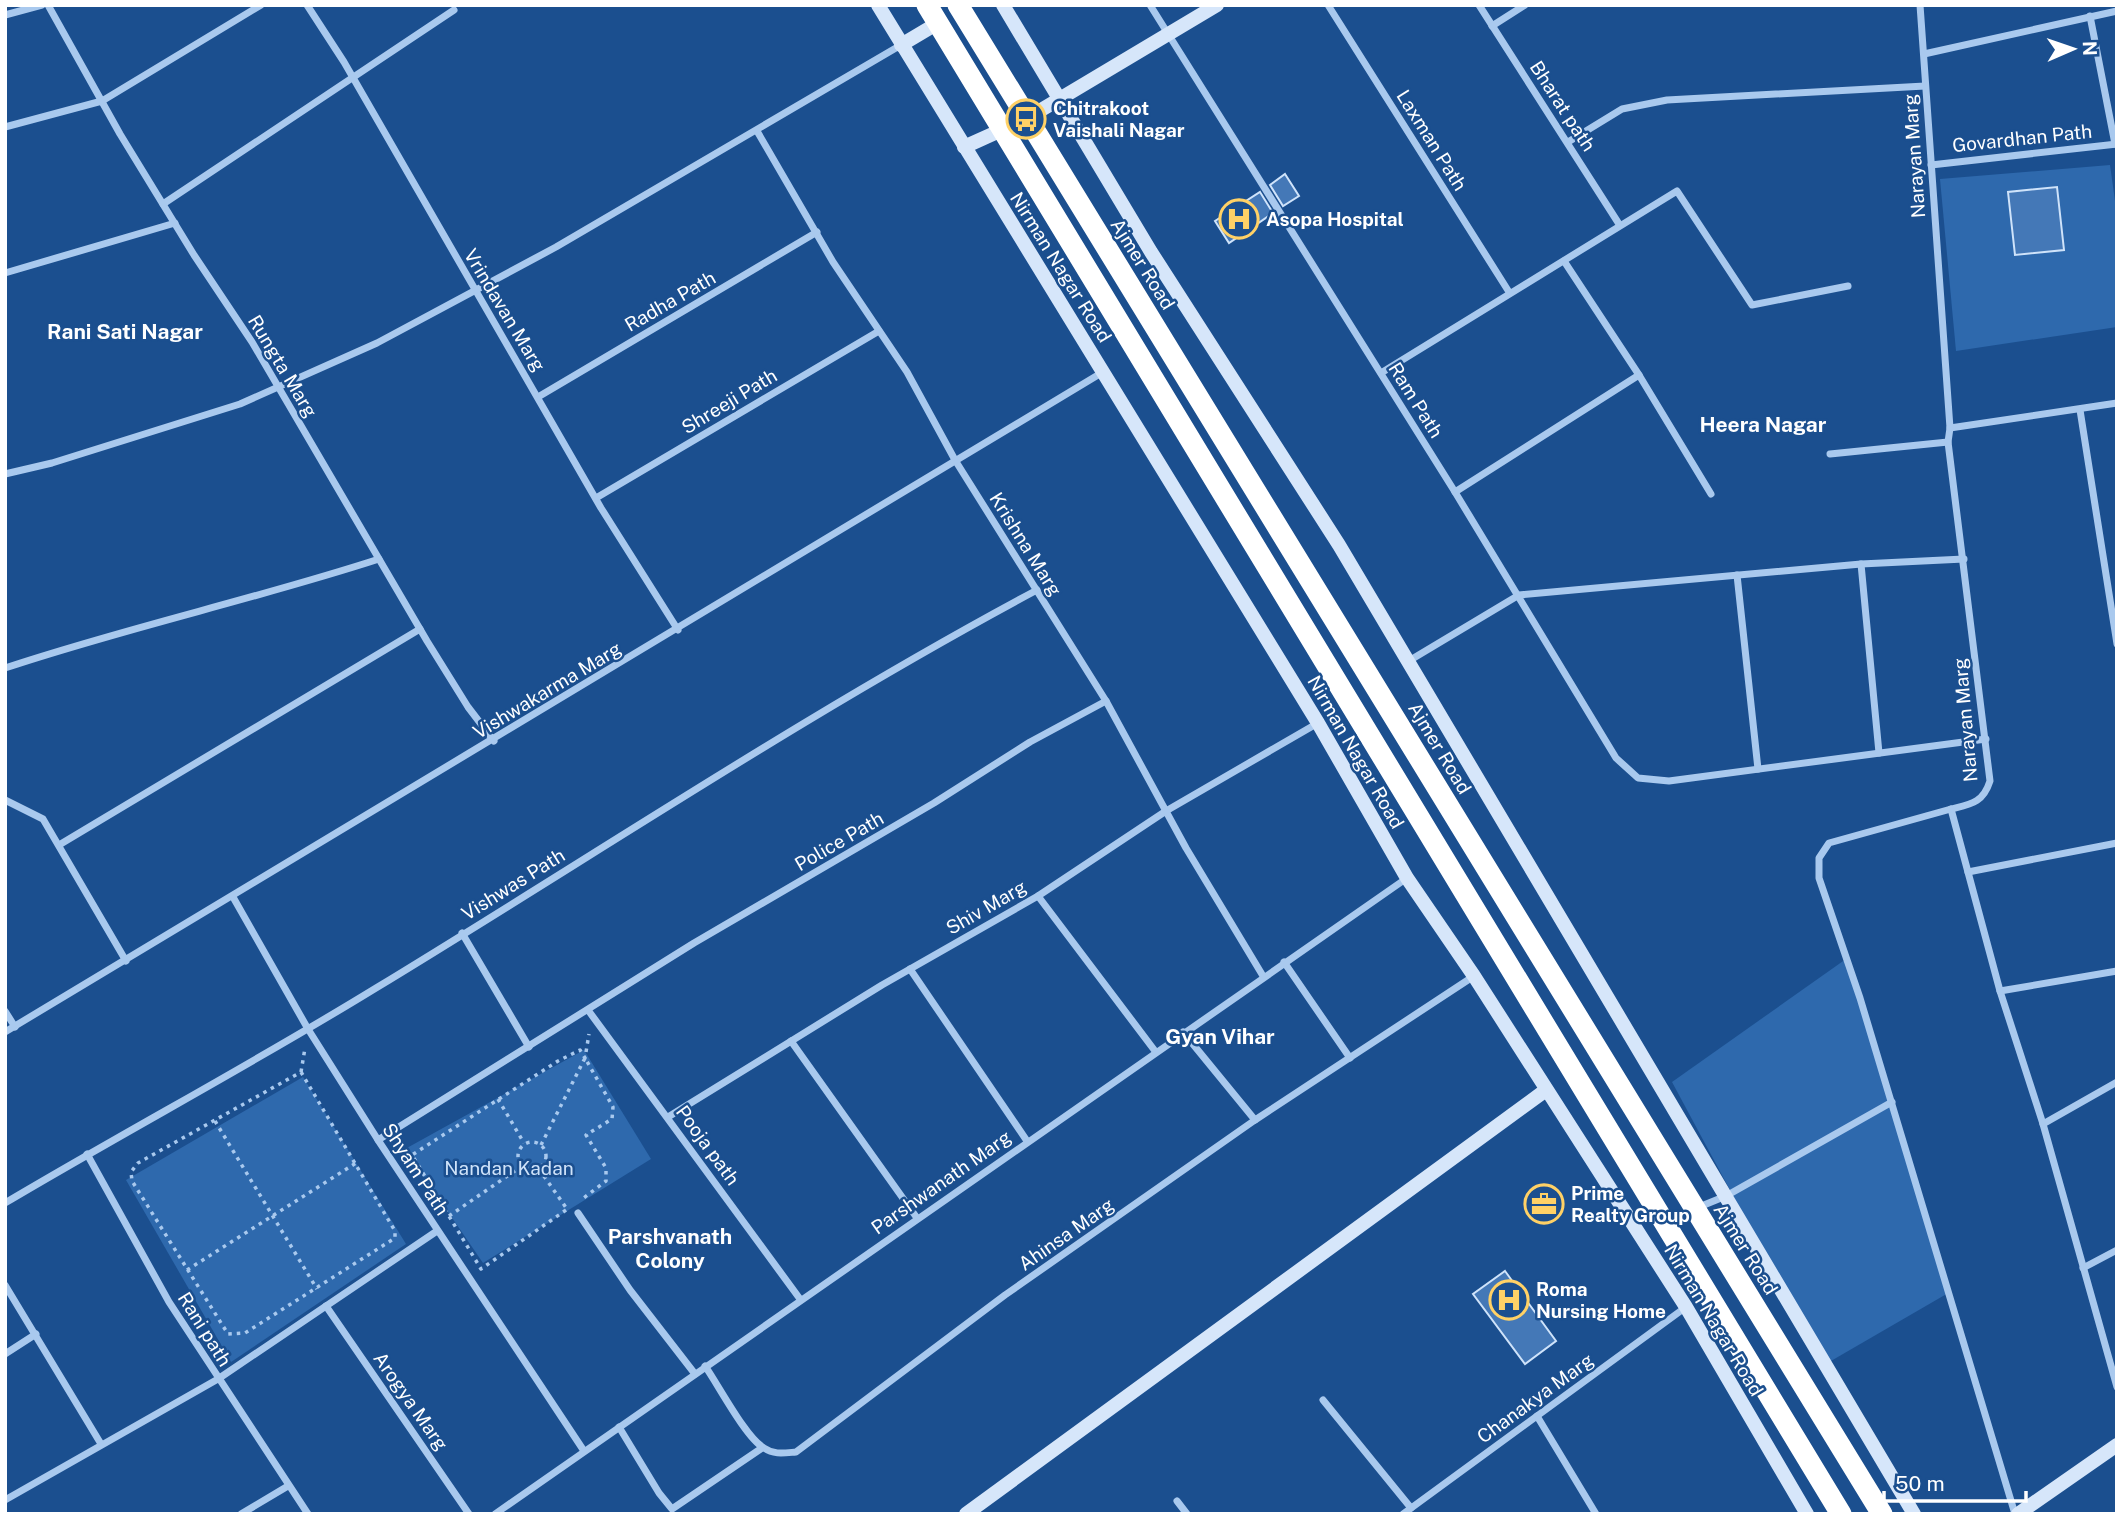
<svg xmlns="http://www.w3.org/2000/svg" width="2122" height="1519" viewBox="0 0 2122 1519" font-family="'Public Sans',sans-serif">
  <rect width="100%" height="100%" fill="#1b4f8f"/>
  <g fill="#2e69ad">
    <polygon points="2110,165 2117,215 2117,327 1956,351 1940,179"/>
    <polygon points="1846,959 1950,1292 1824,1365 1672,1082"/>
    <polygon points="584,1050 651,1159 483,1263 405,1149"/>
    <polygon points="303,1077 406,1244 231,1362 126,1180"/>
  </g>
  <g fill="#4478b7" stroke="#cfe3fa" stroke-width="2">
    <polygon points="1285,174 1299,196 1283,206 1270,185"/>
    <polygon points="2057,187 2064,250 2015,255 2008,192"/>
    <polygon points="1260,192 1273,213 1229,243 1215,221"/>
    <polygon points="1505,1271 1556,1341 1525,1364 1473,1294"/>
  </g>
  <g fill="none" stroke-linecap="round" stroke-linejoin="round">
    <g stroke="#a9c9ee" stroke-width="3.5" stroke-dasharray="3.5 5" stroke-linecap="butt">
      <polygon points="301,1072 395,1231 395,1238 245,1333 228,1334 132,1181 131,1172 138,1163"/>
      <polyline points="301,1072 305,1048"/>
      <polyline points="498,1099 524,1143"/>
      <polyline points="215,1121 317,1289"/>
      <circle cx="532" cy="1156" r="14"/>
      <polyline points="541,1145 585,1058 613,1107 612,1119 586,1135 606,1168 606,1181 581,1200"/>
      <polyline points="539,1169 567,1209"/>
      <polyline points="566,1210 481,1269 412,1155 558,1061 580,1050 585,1058 589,1034"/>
      <polyline points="449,1216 522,1166"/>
      <polyline points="187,1270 356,1163"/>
    </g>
    <g stroke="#a9c9ee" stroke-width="7">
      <polyline points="48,5 120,134 194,255 252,342 427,641 468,707 494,741"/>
      <polyline points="307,5 344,62 601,508 678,630"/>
      <polyline points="1150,5 1455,492 1616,758 1638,778 1669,781 1986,739"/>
      <polyline points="1328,5 1509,292"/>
      <polyline points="1479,5 1619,224"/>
      <path d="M1920 5 1950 428 1948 442 1990 781C1983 803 1971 804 1951 809L2000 991 2043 1124 2117 1387"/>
      <polyline points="5,15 42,5"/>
      <polyline points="2090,16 2115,144"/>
      <polyline points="1492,26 1525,5"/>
      <polyline points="1924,54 2117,11"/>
      <polyline points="5,127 102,101 261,5"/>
      <polyline points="757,131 833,262 907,372 955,460 1106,701 1186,848 1263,976"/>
      <polyline points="1568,142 1622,109 1667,100 1925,86"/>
      <polyline points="1931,165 2117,144"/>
      <polyline points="163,204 454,10"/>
      <polyline points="5,273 175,223"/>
      <polyline points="1381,373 1677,191 1752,305 1848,286"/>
      <polyline points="1639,375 1711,494"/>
      <polyline points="538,397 817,232"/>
      <polyline points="2080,410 2117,644"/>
      <polyline points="1950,428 2117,403"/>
      <polyline points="1830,454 1948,442"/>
      <polyline points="5,474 52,463 240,404 377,343 556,247 901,45"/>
      <polyline points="1455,492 1639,375 1564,261"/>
      <polyline points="596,498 879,331"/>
      <polyline points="1861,564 1879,753"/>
      <polyline points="1737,575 1758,769"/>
      <polyline points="1407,662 1519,595 1861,564 1964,559"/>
      <path d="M5 668C128 627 256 599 379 559"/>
      <polyline points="5,800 43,819 126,961"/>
      <polyline points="1951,809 1829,843 1819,858 1819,878 1860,998 2015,1514"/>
      <polyline points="59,845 420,629"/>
      <polyline points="1968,872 2117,843"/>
      <polyline points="1038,896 1155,1051"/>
      <polyline points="233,897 308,1029 378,1140 584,1451"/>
      <polyline points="462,933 529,1047"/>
      <polyline points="1284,962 1350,1058"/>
      <polyline points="910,969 1027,1141"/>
      <polyline points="2000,991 2117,971"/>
      <polyline points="588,1010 800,1299"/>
      <polyline points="5,1011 15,1027"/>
      <polyline points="5,1032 1103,372"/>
      <polyline points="1183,1032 1255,1120"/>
      <polyline points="791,1041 917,1218"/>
      <polyline points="668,1117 882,985 1038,896 1166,811 1318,723"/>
      <polyline points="2043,1124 2117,1082"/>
      <polyline points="378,1140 694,943 934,803 1030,742 1106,701"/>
      <polyline points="87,1154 169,1302 308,1514"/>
      <path d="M5 1203C128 1130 254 1063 376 988 595 855 810 711 1037 590"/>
      <polyline points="1699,1207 1726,1196 1892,1102"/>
      <polyline points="578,1213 630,1290 695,1374"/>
      <polyline points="2083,1268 2117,1250"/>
      <polyline points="5,1285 101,1444"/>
      <polyline points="326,1306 469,1514"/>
      <polyline points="5,1354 36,1334"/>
      <path d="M705 1366C719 1386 746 1438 764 1448 774 1455 784 1453 796 1452L1005 1295 1255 1120 1474 976"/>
      <polyline points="1323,1400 1411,1508"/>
      <polyline points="1537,1416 1596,1514"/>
      <polyline points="619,1427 659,1493 672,1509 762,1448"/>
      <polyline points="5,1500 218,1379 437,1231"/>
      <polyline points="1177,1501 1187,1514"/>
      <polyline points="241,1514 288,1486"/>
      <polyline points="495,1514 1407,878"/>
      <polyline points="1403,1514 1686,1307"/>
    </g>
    <g stroke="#d6e6fa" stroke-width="14">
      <polyline points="878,5 1318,723 1407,878 1474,976 1686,1307 1807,1514"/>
      <polyline points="1003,5 1151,252 1339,545 1914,1514"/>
      <polyline points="901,45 938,23"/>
      <polyline points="964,147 1026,119 1217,5"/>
      <polyline points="966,1514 1546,1090"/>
      <polyline points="2018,1514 2117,1445"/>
    </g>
    <g stroke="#fff" stroke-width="21">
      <polyline points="927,5 1841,1514"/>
      <polyline points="958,5 1882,1514"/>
    </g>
  </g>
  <defs>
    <g id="bus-ring" transform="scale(2.0125)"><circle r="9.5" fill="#1b4f8f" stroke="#ffd166" stroke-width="1.5"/><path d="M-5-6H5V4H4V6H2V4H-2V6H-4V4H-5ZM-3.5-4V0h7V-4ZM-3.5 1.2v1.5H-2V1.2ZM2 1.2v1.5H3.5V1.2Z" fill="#ffd166"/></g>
    <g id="hospital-ring" transform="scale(2.0125)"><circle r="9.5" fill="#1b4f8f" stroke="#ffd166" stroke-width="1.5"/><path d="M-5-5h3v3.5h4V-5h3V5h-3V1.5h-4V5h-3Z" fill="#ffd166"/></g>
    <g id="office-ring" transform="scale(2.0125)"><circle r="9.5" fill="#1b4f8f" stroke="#ffd166" stroke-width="1.5"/><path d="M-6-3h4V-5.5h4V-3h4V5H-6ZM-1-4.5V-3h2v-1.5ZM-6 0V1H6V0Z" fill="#ffd166"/></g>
  </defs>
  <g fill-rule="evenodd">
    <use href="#bus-ring" x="1026" y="119"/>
    <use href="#hospital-ring" x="1239" y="219"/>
    <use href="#office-ring" x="1544" y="1204"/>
    <use href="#hospital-ring" x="1509" y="1300"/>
  </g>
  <g text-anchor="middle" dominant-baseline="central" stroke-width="5" stroke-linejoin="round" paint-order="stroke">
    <g font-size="19" fill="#fff" stroke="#1b4f8f">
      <text transform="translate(1563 106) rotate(57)">Bharat path</text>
      <text transform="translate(2022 138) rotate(-6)">Govardhan Path</text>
      <text transform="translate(1432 140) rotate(58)">Laxman Path</text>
      <text transform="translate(1914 156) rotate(-94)">Narayan Marg</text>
      <text transform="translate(1143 264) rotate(58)">Ajmer Road</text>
      <text transform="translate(1061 267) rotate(58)">Nirman Nagar Road</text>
      <text transform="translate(670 301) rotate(-30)">Radha Path</text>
      <text transform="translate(505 310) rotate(59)">Vrindavan Marg</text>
      <text transform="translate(283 366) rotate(59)">Rungta Marg</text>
      <text transform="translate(1416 400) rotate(58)">Ram Path</text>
      <text transform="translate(729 401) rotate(-31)">Shreeji Path</text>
      <text transform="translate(1026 544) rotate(58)">Krishna Marg</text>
      <text transform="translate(547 690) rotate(-31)">Vishwakarma Marg</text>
      <text transform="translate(1965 720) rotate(-95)">Narayan Marg</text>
      <text transform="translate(1440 748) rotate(59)">Ajmer Road</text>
      <text transform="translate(1356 752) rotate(60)">Nirman Nagar Road</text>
      <text transform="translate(839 841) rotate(-30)">Police Path</text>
      <text transform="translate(513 884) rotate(-32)">Vishwas Path</text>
      <text transform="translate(986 907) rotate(-30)">Shiv Marg</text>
      <text transform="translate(708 1145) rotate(54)">Pooja path</text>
      <text transform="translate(416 1169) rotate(57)">Shyam Path</text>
      <text transform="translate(941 1182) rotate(-35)">Parshwanath Marg</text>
      <text transform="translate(1066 1234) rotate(-35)">Ahinsa Marg</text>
      <text transform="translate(1746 1249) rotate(58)">Ajmer Road</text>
      <text transform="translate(1714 1320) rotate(59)">Nirman Nagar Road</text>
      <text transform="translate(205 1329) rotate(58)">Rani path</text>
      <text transform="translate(1535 1398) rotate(-36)">Chanakya Marg</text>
      <text transform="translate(411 1401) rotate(55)">Arogya Marg</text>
    </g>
    <g font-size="19" font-weight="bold" fill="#fff" stroke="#1b4f8f" text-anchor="start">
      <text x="1053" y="108">Chitrakoot<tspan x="1053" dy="22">Vaishali Nagar</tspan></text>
      <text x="1266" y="219">Asopa Hospital</text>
      <text x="1571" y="1193">Prime<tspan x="1571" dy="22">Realty Group</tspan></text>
      <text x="1536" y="1289">Roma<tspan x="1536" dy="22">Nursing Home</tspan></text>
    </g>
    <g font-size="19" fill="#cfe3fa" stroke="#1b4f8f">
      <text x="509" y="1168">Nandan Kadan</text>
    </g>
    <g font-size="21" font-weight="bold" fill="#fff" stroke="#1b4f8f">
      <text x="125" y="331">Rani Sati Nagar</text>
      <text x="1763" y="424">Heera Nagar</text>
      <text x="1220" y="1036">Gyan Vihar</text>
      <text x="670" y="1236">Parshvanath<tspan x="670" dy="24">Colony</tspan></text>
    </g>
  </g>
  <rect width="2122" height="1519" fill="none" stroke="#ffffff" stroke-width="14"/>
  <g transform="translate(2073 49) rotate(88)" stroke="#1b4f8f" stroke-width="5" paint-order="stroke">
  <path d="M0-5L12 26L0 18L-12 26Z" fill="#ffffff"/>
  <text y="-10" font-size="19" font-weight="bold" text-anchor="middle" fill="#ffffff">N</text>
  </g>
  <path d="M1884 1491v10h142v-10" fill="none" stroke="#ffffff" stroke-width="3.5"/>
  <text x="1895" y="1491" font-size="21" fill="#ffffff" stroke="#1b4f8f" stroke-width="5" paint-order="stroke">50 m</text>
</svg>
